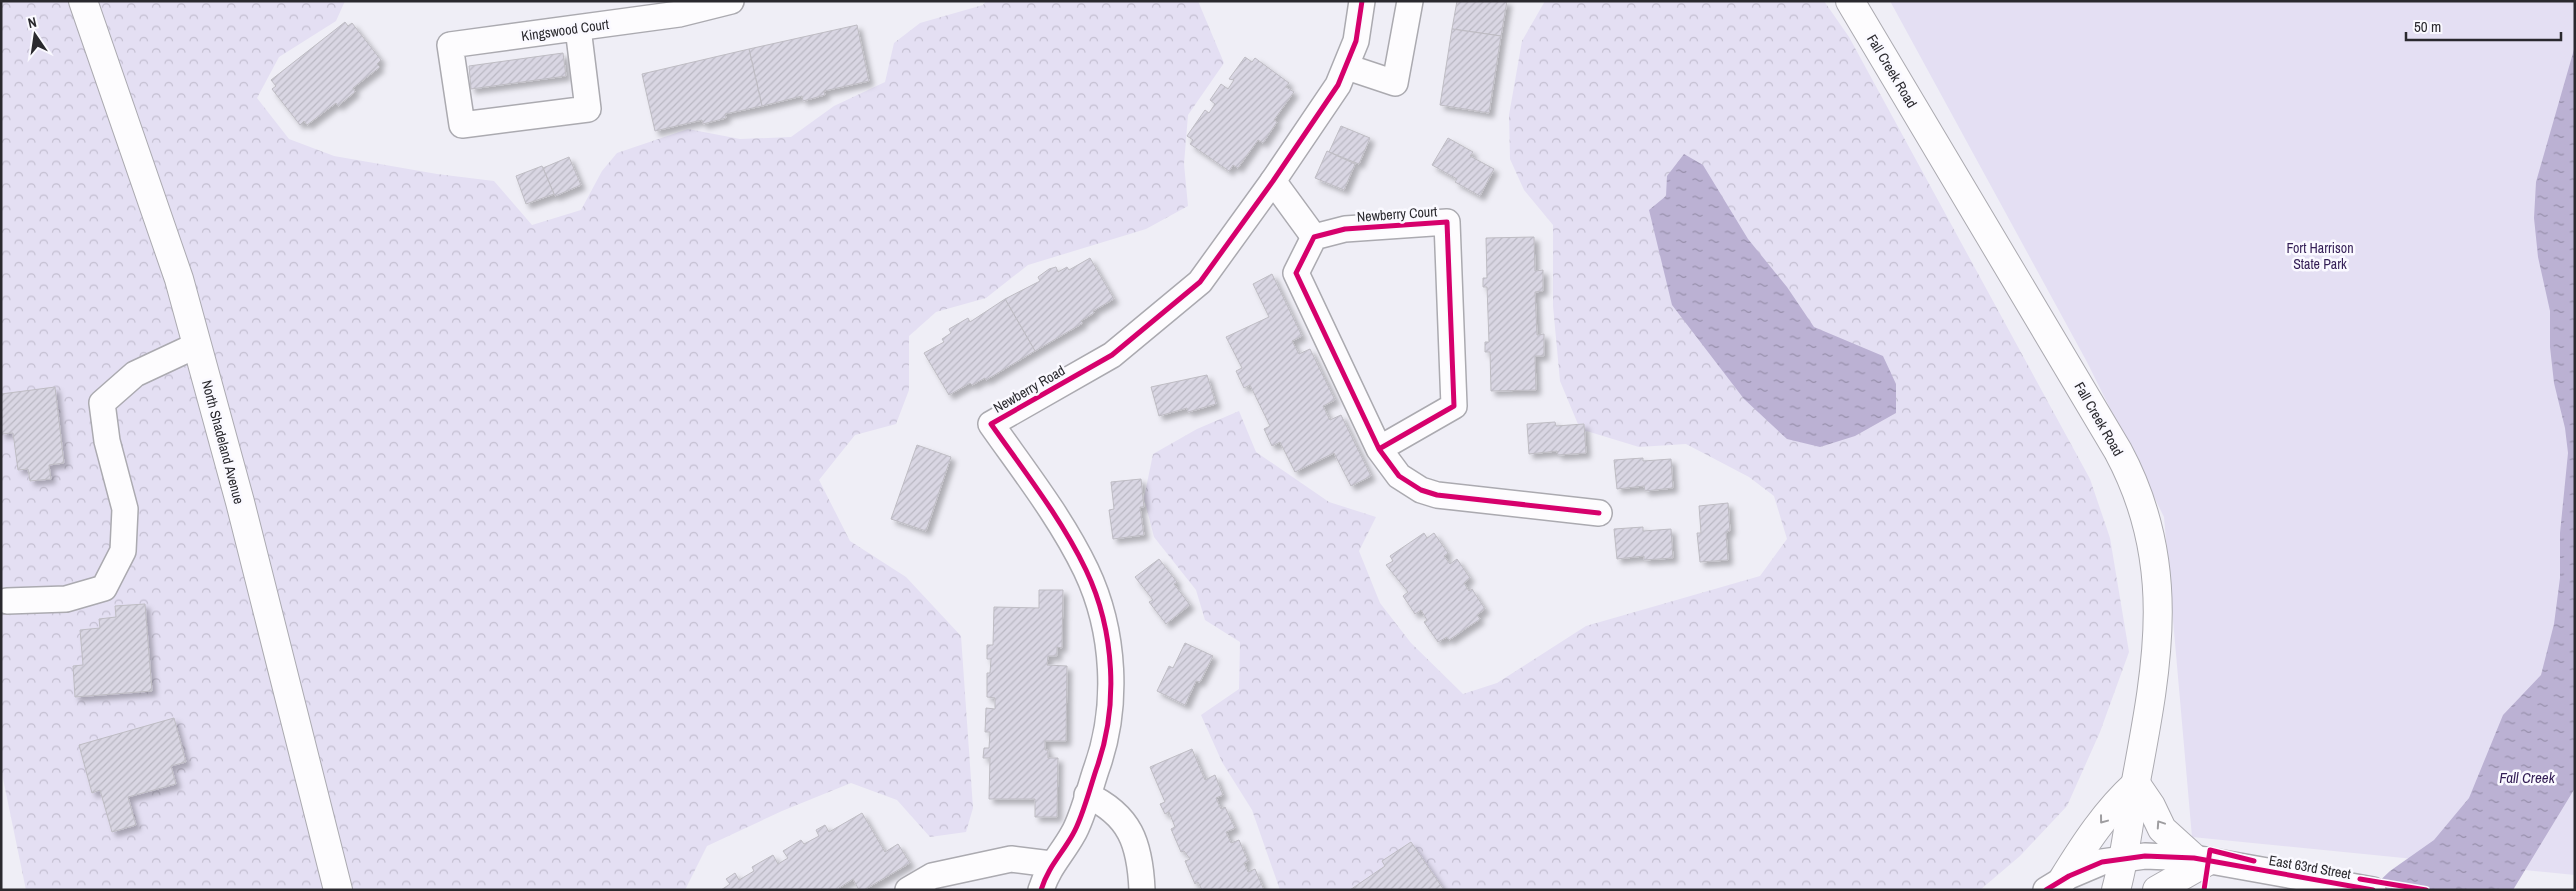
<svg xmlns="http://www.w3.org/2000/svg" width="2576" height="891" viewBox="0 0 2576 891" font-family="'Archivo Narrow',sans-serif">
  <defs>
    <pattern id="forest-crowns" width="20" height="18" patternUnits="userSpaceOnUse" patternTransform="scale(1.25)"><rect width="20" height="18" fill="#e4dff3"/><path d="M2 6a3 3 0 1 1 6 0M12 15a3 3 0 1 1 6 0" fill="none" stroke="#c4bfd1"/></pattern>
    <pattern id="water-ripples" width="26" height="14" patternUnits="userSpaceOnUse" patternTransform="scale(1.25)"><rect width="26" height="14" fill="#bbb1d3"/><path d="M2 4q2-2 4 0t4 0M15 11q2-2 4 0t4 0" fill="none" stroke="#9890ac"/></pattern>
    <pattern id="building-hatch" width="6" height="6" patternUnits="userSpaceOnUse" patternTransform="scale(1.25)"><rect width="6" height="6" fill="#d9d6e3"/><path d="M-1 1l2-2M0 6l6-6M5 7l2-2" fill="none" stroke="#bab8c3"/></pattern>
    <filter id="shadow"><feDropShadow dx="4.5" dy="4.5" stdDeviation="2.5" flood-color="#0004"/></filter>
  </defs>
  <rect width="100%" height="100%" fill="#efeef6"/>
  <g fill="url(#forest-crowns)">
    <polygon points="1,1 345,1 336,21 279,57 257,98 289,139 334,156 437,174 494,181 532,225 581,210 602,171 617,153 688,129 740,139 791,137 834,106 885,82 894,43 920,23 983,5 986,1 1198,1 1224,63 1188,115 1184,164 1188,206 1146,229 1028,265 986,298 936,312 909,336 909,390 896,424 855,435 819,480 850,541 906,577 961,636 973,808 966,832 930,837 897,800 851,783 782,811 707,846 685,890 26,890 1,769"/>
    <polygon points="1545,1 1824,1 1849,37 2090,479 2110,538 2129,652 2100,732 2067,806 2020,856 1980,890 1280,890 1252,810 1222,762 1201,715 1239,689 1240,642 1205,620 1196,590 1154,537 1144,498 1153,454 1197,429 1239,411 1256,452 1329,502 1376,517 1359,551 1380,603 1411,643 1463,694 1497,683 1586,626 1760,576 1787,539 1774,496 1749,477 1686,444 1639,447 1580,429 1560,381 1553,306 1553,225 1524,190 1510,159 1509,115 1522,41"/>
  </g>
  <polygon fill="#e4dff3" points="1890,1 2575,1 2575,875 2192,837 2164,517 2087,362"/>
  <g fill="url(#water-ripples)">
    <polygon points="2575,46 2575,788 2513,890 2370,890 2390,871 2434,840 2469,798 2503,715 2541,675 2554,624 2560,578 2560,533 2568,453 2565,428 2554,383 2550,347 2550,311 2538,257 2534,218 2536,182"/>
    <polygon points="1684,154 1703,165 1748,239 1787,287 1814,327 1883,356 1896,384 1896,413 1855,436 1820,447 1787,439 1744,399 1672,305 1649,210 1666,196 1667,176"/>
  </g>
  <g fill="url(#building-hatch)" stroke="#bebcc3" filter="url(#shadow)">
    <polygon points="1457,1 1507,1 1501,36 1452,29"/>
    <polygon points="345,22 348,26 352,23 381,60 377,64 380,67 353,88 355,92 338,106 336,103 307,125 304,121 300,125 272,89 276,86 271,80"/>
    <polygon points="857,25 869,81 824,91 825,95 803,101 802,96 762,106 749,49"/>
    <polygon points="1452,29 1501,36 1489,113 1440,105"/>
    <polygon points="749,49 762,106 725,114 726,118 703,124 702,120 655,131 642,74"/>
    <polygon points="563,53 566,76 471,89 469,66"/>
    <polygon points="1245,57 1252,62 1255,58 1289,83 1286,87 1294,92 1274,120 1277,122 1263,143 1258,140 1238,168 1233,165 1229,171 1190,144 1193,140 1187,136 1205,110 1209,113 1215,104 1210,100 1221,84 1228,89 1234,80 1229,79"/>
    <polygon points="1341,126 1370,138 1359,164 1329,152"/>
    <polygon points="1448,138 1473,152 1470,156 1494,169 1480,196 1455,182 1457,179 1432,165"/>
    <polygon points="1327,151 1355,164 1344,190 1315,178"/>
    <polygon points="569,157 581,185 555,196 543,168"/>
    <polygon points="542,166 554,194 526,204 516,176"/>
    <polygon points="1534,237 1535,271 1543,270 1543,291 1535,292 1537,335 1544,334 1544,356 1535,356 1536,390 1491,391 1490,352 1485,352 1485,342 1489,342 1487,287 1483,287 1483,278 1487,278 1486,238"/>
    <polygon points="1090,258 1114,299 1093,311 1094,313 1081,321 1083,323 1035,351 1005,299 1040,281 1038,277 1049,269 1056,267 1058,272 1067,267 1069,270"/>
    <polygon points="1272,274 1302,336 1292,341 1299,354 1310,349 1335,400 1323,406 1330,420 1341,415 1371,476 1351,486 1334,453 1295,472 1280,442 1272,446 1264,429 1270,426 1250,385 1244,388 1236,371 1242,368 1226,337 1269,317 1253,284"/>
    <polygon points="1005,299 1035,351 986,380 985,378 972,385 970,383 949,395 924,353 944,342 942,339 951,333 949,329 968,318 970,322"/>
    <polygon points="1207,375 1216,404 1188,412 1187,408 1159,416 1151,387"/>
    <polygon points="55,387 64,463 49,465 51,479 30,481 28,469 18,470 13,433 1,434 1,394"/>
    <polygon points="1555,422 1556,426 1584,424 1586,453 1558,455 1557,451 1529,454 1527,424"/>
    <polygon points="917,445 951,457 926,531 891,519"/>
    <polygon points="1643,458 1643,461 1671,459 1673,488 1645,491 1644,486 1617,489 1614,460"/>
    <polygon points="1141,479 1144,507 1140,507 1144,535 1113,539 1109,510 1114,509 1111,482"/>
    <polygon points="1728,503 1730,531 1726,532 1728,560 1700,562 1697,533 1701,533 1699,506"/>
    <polygon points="1643,527 1643,531 1671,529 1673,558 1644,560 1644,556 1617,559 1614,529"/>
    <polygon points="1424,533 1427,538 1434,533 1448,553 1444,556 1450,564 1457,559 1470,578 1464,583 1469,591 1472,589 1485,609 1477,615 1480,619 1449,640 1447,637 1438,642 1424,622 1427,620 1421,610 1415,614 1403,596 1408,592 1386,565 1393,561 1390,556"/>
    <polygon points="1159,559 1177,582 1174,584 1190,605 1166,624 1149,602 1153,600 1135,577"/>
    <polygon points="1039,590 1063,590 1062,648 1057,647 1057,656 1048,656 1047,665 1067,666 1066,741 1045,741 1045,750 1048,750 1048,758 1058,758 1057,817 1035,817 1035,799 989,799 990,758 983,758 984,748 989,748 990,732 985,732 986,708 995,709 995,698 987,697 987,673 990,673 991,659 987,659 987,645 993,645 994,607 1039,608"/>
    <polygon points="145,604 152,691 75,697 73,666 83,665 80,630 100,628 99,619 116,617 115,606"/>
    <polygon points="1185,643 1213,656 1200,682 1196,681 1185,705 1157,691 1169,666 1173,668"/>
    <polygon points="174,718 186,762 171,766 176,784 128,797 136,825 112,832 100,790 92,793 79,745"/>
    <polygon points="1192,749 1205,780 1215,775 1223,795 1216,798 1221,809 1225,807 1235,828 1226,832 1231,843 1239,840 1248,861 1244,863 1248,872 1255,869 1264,890 1202,890 1198,882 1195,884 1185,861 1190,859 1184,851 1181,852 1171,829 1175,827 1169,812 1165,814 1160,804 1165,802 1150,767"/>
    <polygon points="862,813 885,852 898,844 910,863 864,890 859,890 853,879 839,888 840,890 721,890 730,884 726,879 735,873 739,880 754,871 752,867 773,855 778,864 788,858 783,851 801,840 804,844 819,836 816,830 825,825 829,832"/>
    <polygon points="1411,842 1444,890 1350,890 1385,866 1382,861"/>
  </g>
  <g fill="none" stroke-linecap="round" stroke-linejoin="round">
    <g stroke="#abaab0" stroke-width="28">
      <g id="minor">
        <polyline points="578,28 588,109 462,125 450,45 679,14 731,1"/>
        <polyline points="1347,67 1395,83 1410,1"/>
        <polyline points="1273,181 1314,237"/>
        <polyline points="1379,449 1454,406 1447,222 1345,229 1314,237 1296,273 1379,449 1399,476 1421,490 1437,495 1599,513"/>
        <polyline points="7,601 66,599 104,588 123,551 125,509 107,441 102,403 135,374 197,345"/>
        <path d="M1087 795C1130 815 1140 843 1142 890"/>
        <polyline points="908,890 932,876 1011,859 1051,864"/>
        <path d="M1041 890C1048 867 1062 854 1073 834 1082 819 1090 788 1096 770 1119 707 1115 631 1086 570 1061 518 1024 471 991 424L1112 355 1200 282 1273 181 1338 85 1356 41 1362 1"/>
        <polyline points="2046,890 2069,876 2102,862 2145,856 2194,858 2373,890"/>
      </g>
    </g>
    <g stroke="#abaab0" stroke-width="30">
      <g id="major">
        <polyline points="83,1 179,279 240,502 338,890"/>
        <path d="M1850 1 2118 451C2178 562 2158 664 2136 781 2129 818 2126 854 2116 890"/>
        <polyline points="2136,784 2151,806 2162,829 2194,858"/>
        <path d="M2063 879C2084 845 2106 811 2136 784"/>
        <polyline points="2157,890 2208,861"/>
      </g>
    </g>
    <use href="#minor" stroke="#fdfcfe" stroke-width="25"/>
    <use href="#major" stroke="#fdfcfe" stroke-width="28"/>
    <g stroke="#faf9ff" stroke-width="8">
      <g id="cycleway">
        <polyline points="1379,449 1454,406 1447,222 1345,229 1314,237 1296,273 1379,449 1399,476 1421,490 1437,495 1599,513"/>
        <polyline points="2360,879 2426,890"/>
        <path d="M1041 890C1048 867 1062 854 1073 834 1082 819 1090 788 1096 770 1119 707 1115 631 1086 570 1061 518 1024 471 991 424L1112 355 1200 282 1273 181 1338 85 1356 41 1362 1"/>
        <polyline points="2046,890 2069,876 2102,862 2145,856 2194,858 2373,890"/>
        <polyline points="2204,890 2210,850 2254,861"/>
      </g>
    </g>
    <use href="#cycleway" stroke="#d6006c" stroke-width="5"/>
  </g>
  <defs><path id="oneway-chevron" d="M-2-3.5L2.5 0L-2 3.5" fill="none" stroke-width="1.6" stroke-linecap="round" stroke-linejoin="round" transform="scale(1.25)"/></defs>
  <g stroke="#9e9da0">
    <use href="#oneway-chevron" transform="translate(2103 820) rotate(127)"/>
    <use href="#oneway-chevron" transform="translate(2160 824) rotate(-124)"/>
  </g>
  <g text-anchor="middle" dominant-baseline="central" stroke-width="5" stroke-linejoin="round" paint-order="stroke">
    <g font-size="14" fill="#2a292e" stroke="#faf9ff">
      <text transform="translate(565 30) rotate(-8)">Kingswood Court</text>
      <text transform="translate(1892 71) rotate(59)">Fall Creek Road</text>
      <text transform="translate(1397 214) rotate(-4)">Newberry Court</text>
      <text transform="translate(1029 389) rotate(-30)">Newberry Road</text>
      <text transform="translate(2099 419) rotate(60)">Fall Creek Road</text>
      <text transform="translate(223 442) rotate(75)">North Shadeland Avenue</text>
      <text transform="translate(2310 867) rotate(10)">East 63rd Street</text>
    </g>
    <g font-size="14" fill="#341e56" stroke="#faf9ff">
      <text x="2320" y="248">Fort Harrison<tspan x="2320" dy="16">State Park</tspan></text>
    </g>
    <g font-size="15" font-style="italic" fill="#331d55" stroke="#faf9ff">
      <text x="2527" y="777">Fall Creek</text>
    </g>
  </g>
  <rect width="2576" height="891" fill="none" stroke="#2a292e" stroke-width="5"/>
  <g transform="translate(35 35) rotate(347)" stroke="#faf9ff" stroke-width="4" paint-order="stroke">
  <path d="M0-4L9 19L0 12L-9 19Z" fill="#2a292e"/>
  <text y="-8" font-size="14" font-weight="bold" text-anchor="middle" fill="#2a292e">N</text>
  </g>
  <path d="M2406 32v8h155v-8" fill="none" stroke="#2a292e" stroke-width="2.5"/>
  <text x="2414" y="32" font-size="15" fill="#2a292e" stroke="#faf9ff" stroke-width="4" paint-order="stroke">50 m</text>
</svg>
